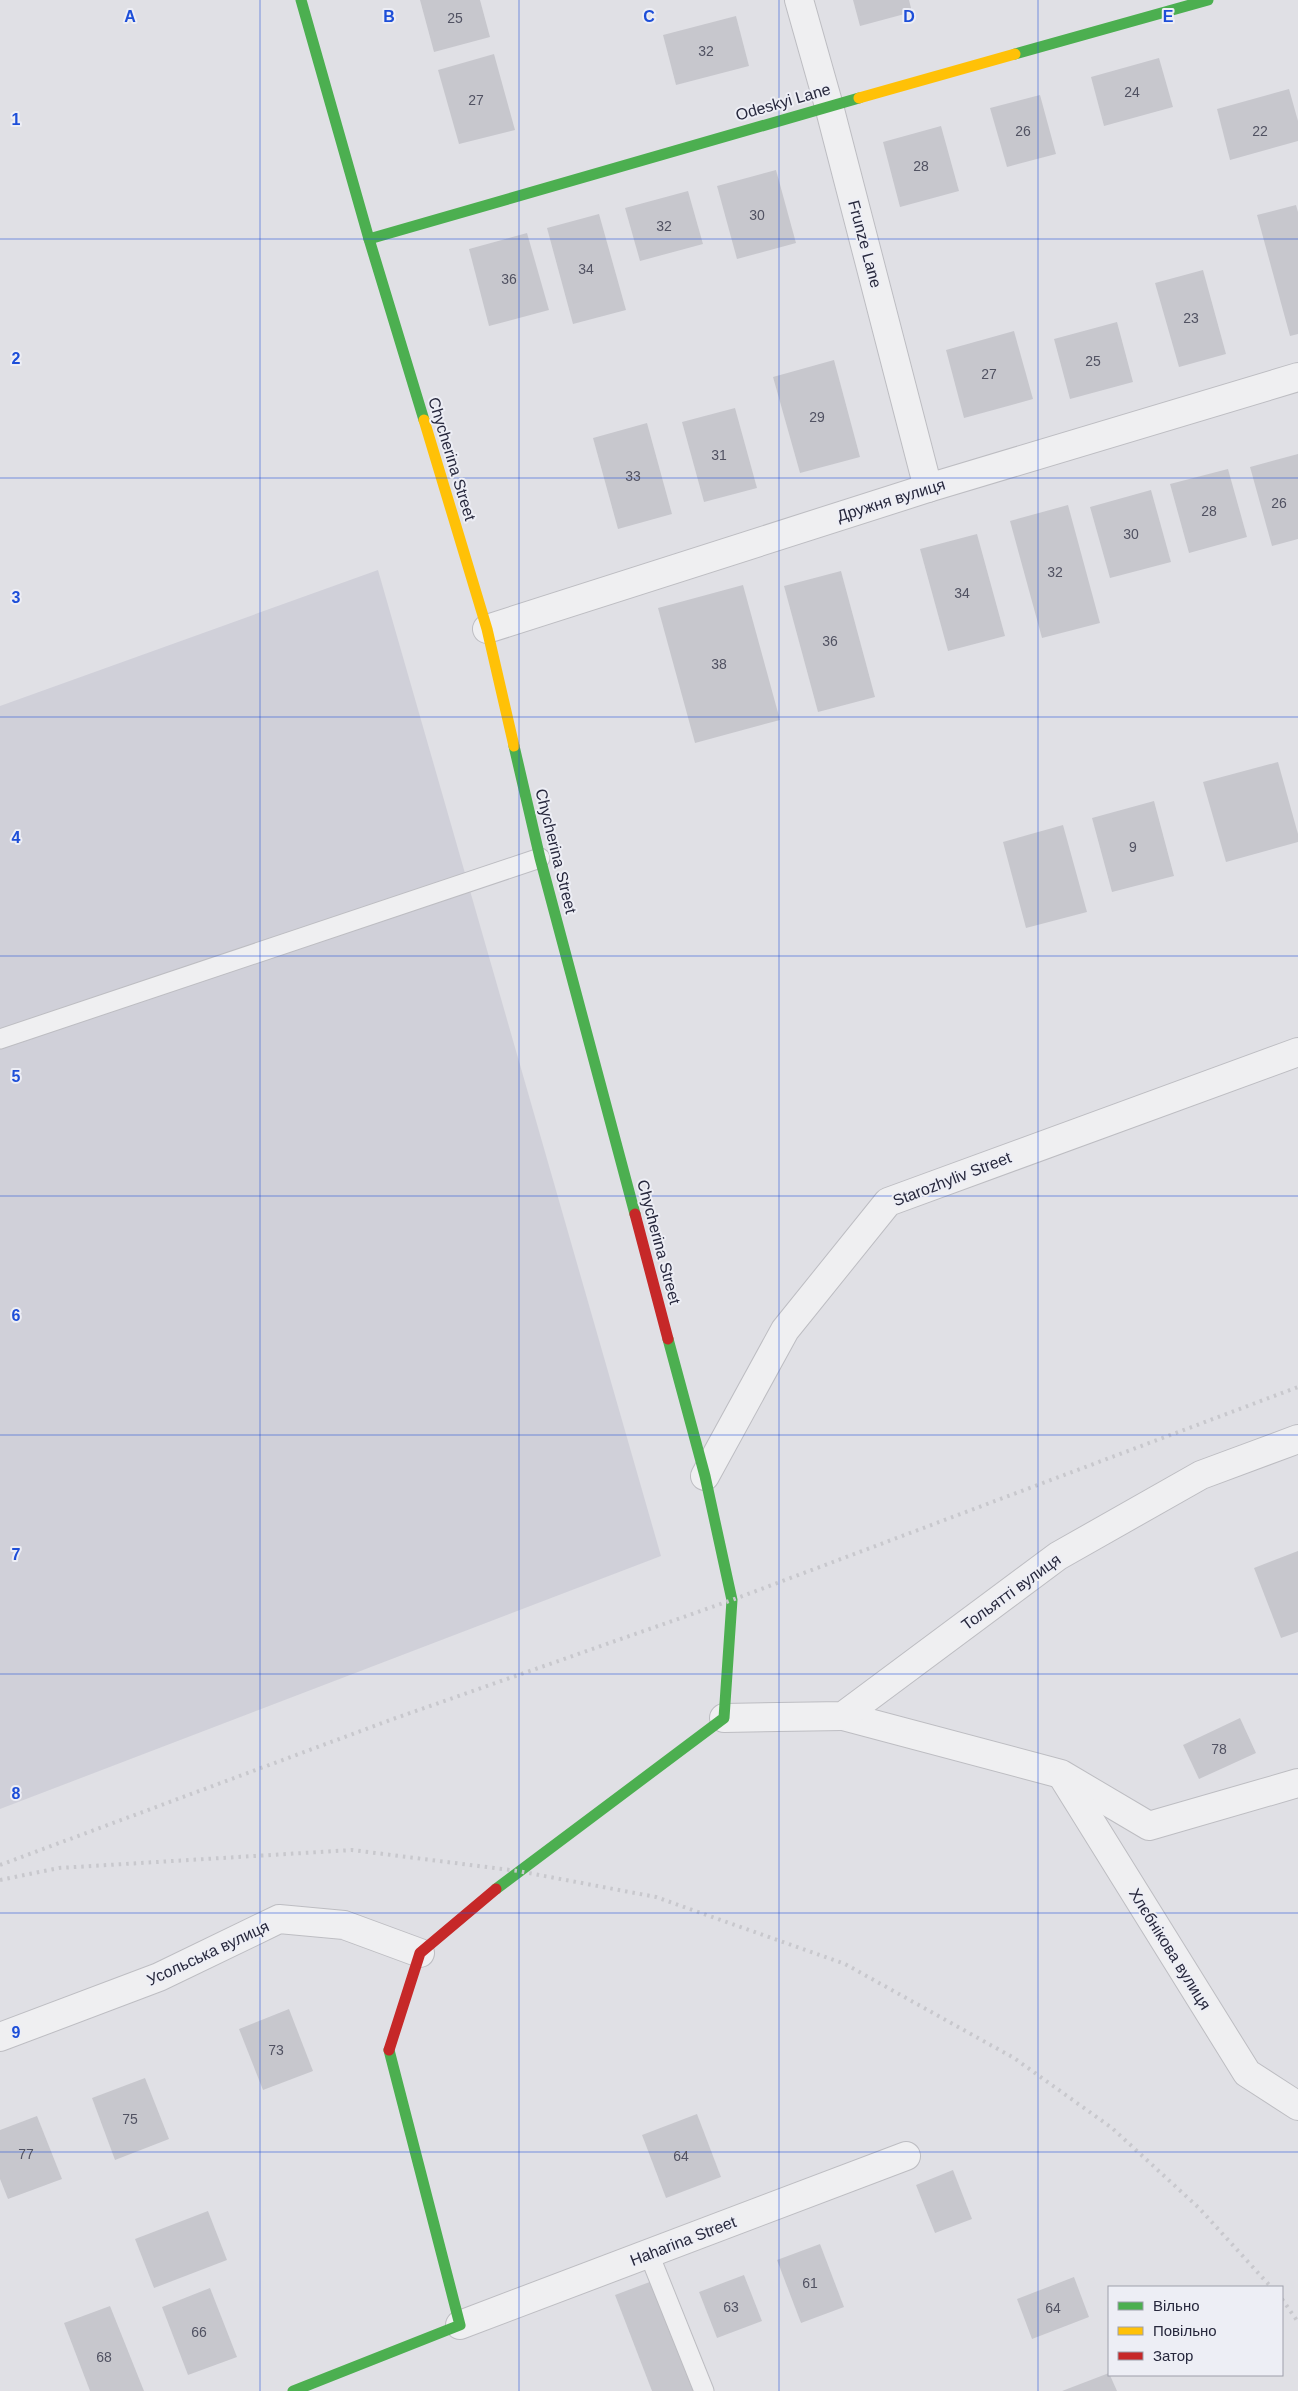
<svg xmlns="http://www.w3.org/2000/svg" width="1298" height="2391" viewBox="0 0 1298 2391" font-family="Helvetica,sans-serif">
  <rect width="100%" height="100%" fill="#e0e0e5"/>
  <polygon fill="#d0d0d9" points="378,570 661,1556 0,1809 0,706"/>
  <g fill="#c7c7cd">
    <polygon points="420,0 480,0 490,37 434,52"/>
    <polygon points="853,0 909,0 912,12 860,26"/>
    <polygon points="736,16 749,66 676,85 663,35"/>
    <polygon points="494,54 515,130 459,144 438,70"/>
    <polygon points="1159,58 1173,107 1104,126 1091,77"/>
    <polygon points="1289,89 1298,121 1298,141 1230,160 1217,109"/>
    <polygon points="1040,95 1056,154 1007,167 990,108"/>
    <polygon points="941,126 959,191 900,207 883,142"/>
    <polygon points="776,170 796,243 737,259 717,186"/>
    <polygon points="688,191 703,244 640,261 625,208"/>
    <polygon points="1296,205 1298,212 1298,334 1290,336 1257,215"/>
    <polygon points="599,214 626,310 573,324 547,228"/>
    <polygon points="527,233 549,310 489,326 469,249"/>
    <polygon points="1203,270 1226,354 1179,367 1155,283"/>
    <polygon points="1117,322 1133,382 1070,399 1054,339"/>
    <polygon points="1014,331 1033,399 964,418 946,350"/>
    <polygon points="834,360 860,457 800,473 773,377"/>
    <polygon points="735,408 757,488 704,502 682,422"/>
    <polygon points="647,423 672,514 618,529 593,438"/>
    <polygon points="1298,454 1298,539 1272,546 1250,467"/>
    <polygon points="1228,469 1247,537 1189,553 1170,484"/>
    <polygon points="1151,490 1171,562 1110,578 1090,507"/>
    <polygon points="1068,505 1100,623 1042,638 1010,521"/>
    <polygon points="977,534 1005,636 948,651 920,549"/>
    <polygon points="841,571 875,697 818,712 784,586"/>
    <polygon points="743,585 780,720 695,743 658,608"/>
    <polygon points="1278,762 1298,834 1298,842 1226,862 1203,782"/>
    <polygon points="1154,801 1174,876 1112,892 1092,818"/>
    <polygon points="1063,825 1087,912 1026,928 1003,842"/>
    <polygon points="1298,1551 1298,1632 1281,1638 1254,1568"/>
    <polygon points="1240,1718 1256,1753 1199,1779 1183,1745"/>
    <polygon points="289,2009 313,2071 263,2090 239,2029"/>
    <polygon points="145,2078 169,2139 115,2160 92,2098"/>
    <polygon points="697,2114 721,2177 666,2198 642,2135"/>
    <polygon points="37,2116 62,2179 8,2199 0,2179 0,2130"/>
    <polygon points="953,2170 972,2219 935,2233 916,2185"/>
    <polygon points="208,2211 227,2260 154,2288 135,2239"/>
    <polygon points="820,2244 844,2307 801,2323 777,2260"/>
    <polygon points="744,2275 762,2321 717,2338 699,2292"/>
    <polygon points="1074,2277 1089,2317 1032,2339 1017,2299"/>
    <polygon points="655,2280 698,2391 652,2391 615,2295"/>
    <polygon points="210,2288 237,2357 188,2375 162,2307"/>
    <polygon points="110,2306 144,2391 90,2391 64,2323"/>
    <polygon points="1109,2373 1117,2391 1062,2391"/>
  </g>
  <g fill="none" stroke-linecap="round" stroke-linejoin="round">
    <g stroke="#bdbdc2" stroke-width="21">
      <g id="lane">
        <polyline points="0,1039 540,858"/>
        <polyline points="649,2254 704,2391"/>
      </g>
    </g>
    <g stroke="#bdbdc2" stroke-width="30">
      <g id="street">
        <polyline points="799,0 829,106 928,488"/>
        <polyline points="487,629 928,488 1298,377"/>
        <polyline points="705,1476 785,1330 888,1202 1298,1052"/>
        <polyline points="843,1716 1061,1774 1149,1826 1298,1783"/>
        <polyline points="724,1718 843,1716 1058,1556 1201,1475 1298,1439"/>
        <polyline points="1063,1777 1247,2073 1298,2106"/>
        <polyline points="0,2037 159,1977 279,1919 344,1925 420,1953"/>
        <polyline points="460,2325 906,2156"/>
      </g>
    </g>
    <use href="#lane" stroke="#efeff1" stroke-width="19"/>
    <use href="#street" stroke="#efeff1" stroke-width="28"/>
    <g stroke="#4caf50" stroke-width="11">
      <polyline points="301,0 369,239 424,420"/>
      <polyline points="1015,54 1208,0"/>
      <polyline points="369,239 859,98"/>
      <polyline points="514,746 540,858 635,1214"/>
      <polyline points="496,1889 724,1718 732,1600 705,1476 668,1339"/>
      <polyline points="293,2391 460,2325 389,2050"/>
    </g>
    <g stroke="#ffc107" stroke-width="11">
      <polyline points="859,98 1015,54"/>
      <polyline points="424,420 487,629 514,746"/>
    </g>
    <g stroke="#c62828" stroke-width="11">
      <polyline points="635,1214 668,1339"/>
      <polyline points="389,2050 420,1953 496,1889"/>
    </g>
    <g stroke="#c8c8cd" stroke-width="4" stroke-dasharray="2.5 5" stroke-linecap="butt">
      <polyline points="0,1865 393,1719 732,1600 1298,1387"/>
      <polyline points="0,1880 59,1868 352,1850 518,1871 656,1897 845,1964 1014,2058 1112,2128 1199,2208 1271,2287"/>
      <polyline points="1282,2299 1298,2322"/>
    </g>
  </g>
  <path fill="none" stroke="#1d4ed8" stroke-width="1" stroke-opacity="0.55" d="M260 0V2391M519 0V2391M779 0V2391M1038 0V2391M0 239H1298M0 478H1298M0 717H1298M0 956H1298M0 1196H1298M0 1435H1298M0 1674H1298M0 1913H1298M0 2152H1298"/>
  <g text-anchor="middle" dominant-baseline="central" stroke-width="4" stroke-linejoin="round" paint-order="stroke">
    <g font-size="14" fill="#515262">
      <text x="455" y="18">25</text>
      <text x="706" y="51">32</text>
      <text x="1132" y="92">24</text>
      <text x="476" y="100">27</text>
      <text x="1023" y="131">26</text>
      <text x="1260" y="131">22</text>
      <text x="921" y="166">28</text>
      <text x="757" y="215">30</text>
      <text x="664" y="226">32</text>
      <text x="586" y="269">34</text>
      <text x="509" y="279">36</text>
      <text x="1191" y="318">23</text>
      <text x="1093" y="361">25</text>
      <text x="989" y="374">27</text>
      <text x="817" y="417">29</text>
      <text x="719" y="455">31</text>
      <text x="633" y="476">33</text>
      <text x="1279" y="503">26</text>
      <text x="1209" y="511">28</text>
      <text x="1131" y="534">30</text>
      <text x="1055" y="572">32</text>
      <text x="962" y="593">34</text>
      <text x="830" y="641">36</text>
      <text x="719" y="664">38</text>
      <text x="1133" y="847">9</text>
      <text x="1219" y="1749">78</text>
      <text x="276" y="2050">73</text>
      <text x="130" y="2119">75</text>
      <text x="26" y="2154">77</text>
      <text x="681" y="2156">64</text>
      <text x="810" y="2283">61</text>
      <text x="731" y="2307">63</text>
      <text x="1053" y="2308">64</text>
      <text x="199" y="2332">66</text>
      <text x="104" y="2357">68</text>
    </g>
    <g font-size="16" fill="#27283d" stroke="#edeef5">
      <text transform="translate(783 102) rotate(-16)">Odeskyi Lane</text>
      <text transform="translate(865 244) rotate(75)">Frunze Lane</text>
      <text transform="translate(452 459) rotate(73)">Chycherina Street</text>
      <text transform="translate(891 500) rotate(-17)">Дружня вулиця</text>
      <text transform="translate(556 851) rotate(76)">Chycherina Street</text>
      <text transform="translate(952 1179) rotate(-21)">Starozhyliv Street</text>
      <text transform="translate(659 1242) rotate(75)">Chycherina Street</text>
      <text transform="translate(1011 1592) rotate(-36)">Тольятті вулиця</text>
      <text transform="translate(1170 1949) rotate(58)">Хлєбнікова вулиця</text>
      <text transform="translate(208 1953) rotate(-25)">Усольська вулиця</text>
      <text transform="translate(683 2241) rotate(-21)">Haharina Street</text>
    </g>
  </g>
  <g font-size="16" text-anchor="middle" font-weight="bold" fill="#1d4ed8" stroke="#edeef5" stroke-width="4" stroke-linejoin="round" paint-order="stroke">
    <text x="130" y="22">A</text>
    <text x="389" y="22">B</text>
    <text x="649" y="22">C</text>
    <text x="909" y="22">D</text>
    <text x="1168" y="22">E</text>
    <text x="16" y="125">1</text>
    <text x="16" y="364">2</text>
    <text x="16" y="603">3</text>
    <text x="16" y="843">4</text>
    <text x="16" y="1082">5</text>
    <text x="16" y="1321">6</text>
    <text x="16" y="1560">7</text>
    <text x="16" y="1799">8</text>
    <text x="16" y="2038">9</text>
  </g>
  <rect x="1108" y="2286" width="175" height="90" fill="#edeef5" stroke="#9e9fab"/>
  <rect x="1118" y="2302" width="25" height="8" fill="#4caf50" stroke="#9e9fab"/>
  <text x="1153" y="2311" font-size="15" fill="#27283d">Вільно</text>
  <rect x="1118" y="2327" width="25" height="8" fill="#ffc107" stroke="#9e9fab"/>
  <text x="1153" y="2336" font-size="15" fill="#27283d">Повільно</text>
  <rect x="1118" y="2352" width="25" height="8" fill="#c62828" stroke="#9e9fab"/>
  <text x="1153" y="2361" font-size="15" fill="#27283d">Затор</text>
</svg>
